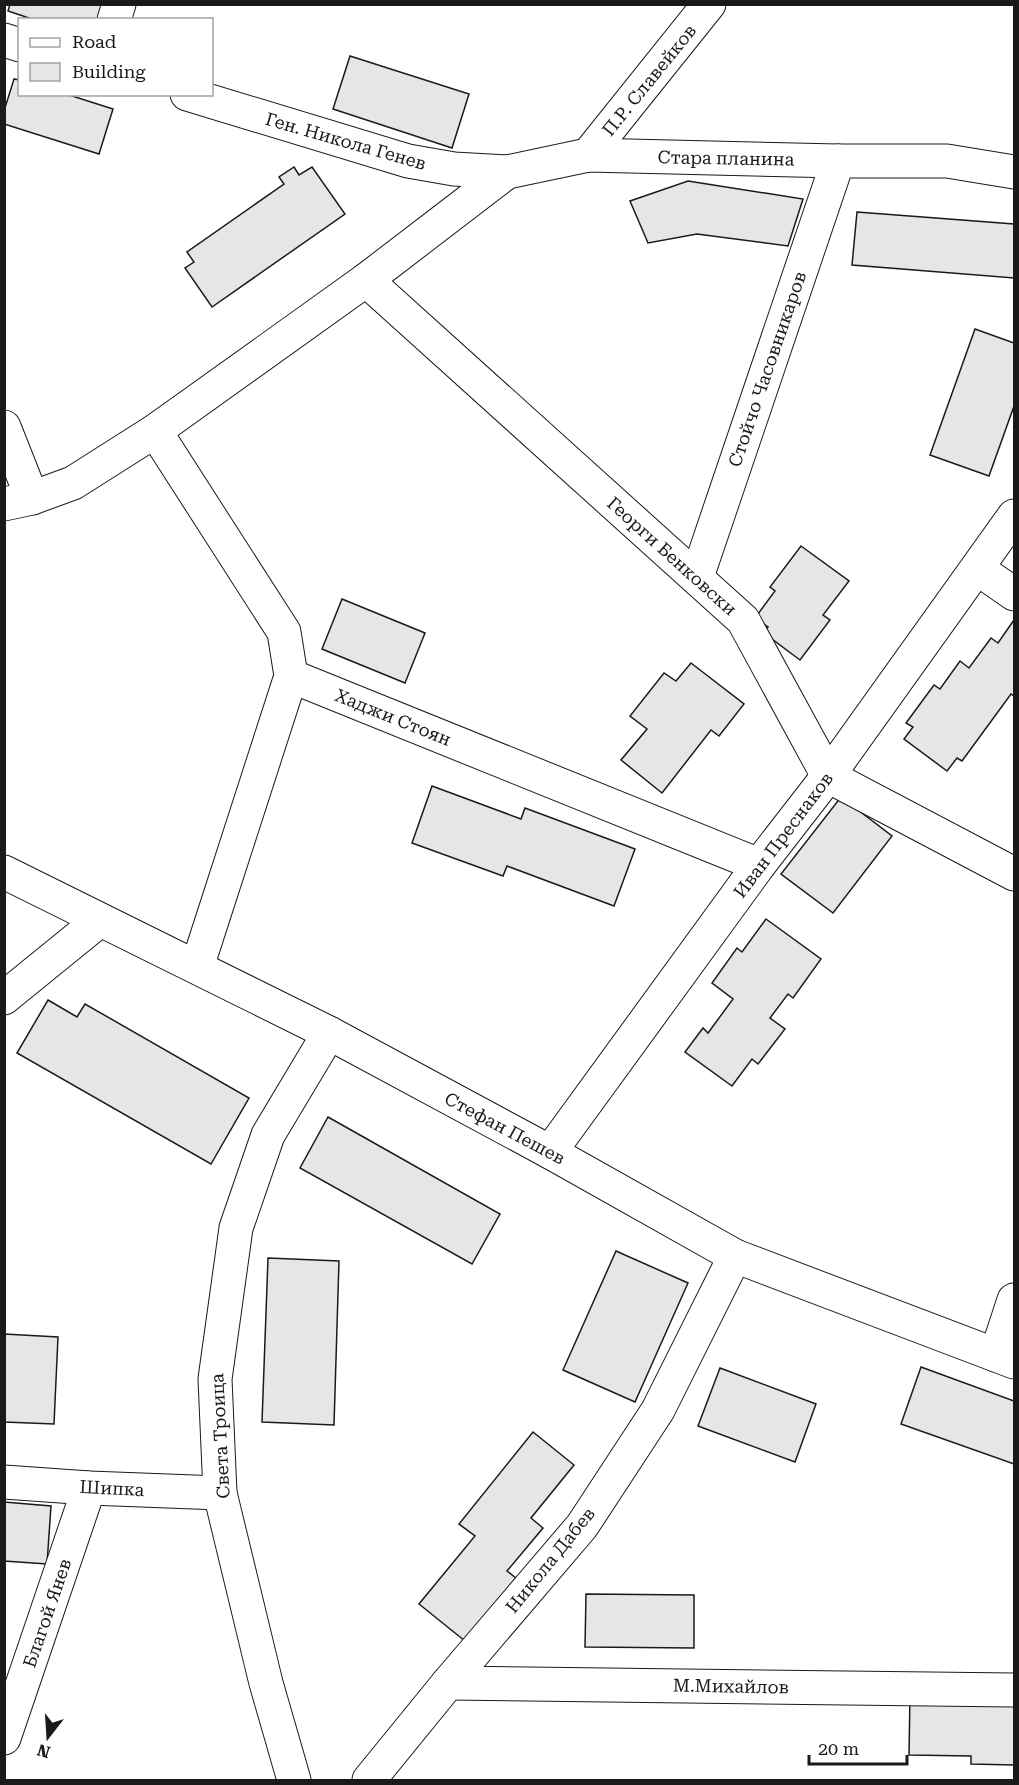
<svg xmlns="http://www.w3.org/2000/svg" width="1019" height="1785" viewBox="0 0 1019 1785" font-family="'Roboto Serif',serif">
  <rect width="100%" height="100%" fill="#fff"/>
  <g fill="#e6e6e6" stroke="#1a1a1a" stroke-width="1.5">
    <polygon points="10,4 110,4 106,20 35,20 8,11"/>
    <polygon points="350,56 469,94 452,148 333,109"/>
    <polygon points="14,79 20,80 20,94 66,94 113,109 99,154 4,124 4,111"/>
    <polygon points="294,167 299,175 312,167 345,214 212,307 185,268 194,262 187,252 284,184 279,177"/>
    <polygon points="688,181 803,199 788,246 697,234 648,243 630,201"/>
    <polygon points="857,212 1014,224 1014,278 852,265"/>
    <polygon points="975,329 1014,343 1014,406 989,476 930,455"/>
    <polygon points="801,546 849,581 823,615 830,620 800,660 764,633 768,627 755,618 775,591 770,587"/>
    <polygon points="342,599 425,633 405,683 322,649"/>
    <polygon points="1014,620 1014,696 1011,694 962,761 957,758 947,771 904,739 913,727 906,723 934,685 940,689 960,661 969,668 991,638 998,643"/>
    <polygon points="691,663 744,704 719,736 711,730 662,793 621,760 647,729 630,716 664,673 676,681"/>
    <polygon points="432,786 521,819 525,808 635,849 614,906 507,866 503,876 412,843"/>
    <polygon points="841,797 892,836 833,913 781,874"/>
    <polygon points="766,919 821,959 793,998 788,994 770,1018 785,1029 758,1064 752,1059 732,1086 685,1052 703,1028 708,1033 733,999 712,983 737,948 742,952"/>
    <polygon points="48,1000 77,1017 85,1004 249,1098 211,1164 17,1053"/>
    <polygon points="328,1117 500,1214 472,1264 300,1168"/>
    <polygon points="616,1251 688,1283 635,1402 563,1370"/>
    <polygon points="268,1258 339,1261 334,1425 262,1422"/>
    <polygon points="4,1334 58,1337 54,1424 4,1422"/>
    <polygon points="921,1367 1014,1401 1014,1464 901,1424"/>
    <polygon points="720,1368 816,1404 795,1462 698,1426"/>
    <polygon points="533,1432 574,1465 531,1518 543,1528 507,1571 516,1578 465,1641 419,1604 475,1536 459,1524"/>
    <polygon points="4,1502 51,1506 47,1564 4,1561"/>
    <polygon points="586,1594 694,1595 694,1648 585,1647"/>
    <polygon points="910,1694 1014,1696 1014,1765 971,1764 971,1756 909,1755"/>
  </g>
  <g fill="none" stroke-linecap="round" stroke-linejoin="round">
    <g stroke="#1a1a1a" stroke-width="35">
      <g id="minor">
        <polyline points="114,20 119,4"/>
        <polyline points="4,40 20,45"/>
        <polyline points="187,94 408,161 454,169 507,172 588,155 838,161 947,161 1014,172"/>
        <polyline points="588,155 709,4"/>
        <polyline points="366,280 743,620 828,776 1014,874"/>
        <polyline points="4,427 32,498"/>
        <polyline points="155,431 284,632 291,676 197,967"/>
        <polyline points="4,504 32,498 73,483 155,431 366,280 507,172"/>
        <polyline points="978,569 1014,594"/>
        <polyline points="697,577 838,161"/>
        <polyline points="291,676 759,865"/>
        <polyline points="4,872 329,1033 550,1152 735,1256 1014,1362"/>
        <polyline points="4,998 100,920"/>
        <polyline points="550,1152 759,865 828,776 1014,516"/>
        <polyline points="996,1355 1014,1300"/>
        <polyline points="4,1482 89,1488 220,1493"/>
        <polyline points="448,1683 1014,1690"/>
        <polyline points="4,1738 89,1488"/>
        <polyline points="294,1780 266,1683 220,1493 215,1379 236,1228 268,1135 329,1033"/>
        <polyline points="369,1780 448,1683 582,1526 658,1410 735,1256"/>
      </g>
    </g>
    <use href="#minor" stroke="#fff" stroke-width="33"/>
  </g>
  <g text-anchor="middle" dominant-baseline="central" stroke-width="4.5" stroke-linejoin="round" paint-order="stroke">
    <g font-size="18" fill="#1a1a1a" stroke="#fff">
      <text transform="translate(649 80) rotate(-51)">П.Р. Славейков</text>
      <text transform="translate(346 141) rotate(16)">Ген. Никола Генев</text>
      <text transform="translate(726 158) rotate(1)">Стара планина</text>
      <text transform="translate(767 369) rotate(-71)">Стойчо Часовникаров</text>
      <text transform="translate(672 556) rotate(42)">Георги Бенковски</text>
      <text transform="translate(393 717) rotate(22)">Хаджи Стоян</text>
      <text transform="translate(783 835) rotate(-53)">Иван Преснаков</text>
      <text transform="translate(505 1128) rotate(28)">Стефан Пешев</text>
      <text transform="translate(220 1436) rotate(-93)">Света Троица</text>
      <text transform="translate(112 1488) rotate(3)">Шипка</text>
      <text transform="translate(550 1560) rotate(-51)">Никола Дабев</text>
      <text transform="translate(47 1613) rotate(-71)">Благой Янев</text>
      <text transform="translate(731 1686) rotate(1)">М.Михайлов</text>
    </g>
  </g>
  <rect width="1019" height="1785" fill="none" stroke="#1a1a1a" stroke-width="12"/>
  <rect x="18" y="18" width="195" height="78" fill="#ffffff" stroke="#a3a3a3" stroke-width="1.5"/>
  <rect x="30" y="38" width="30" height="9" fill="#ffffff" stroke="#a3a3a3" stroke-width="1.5"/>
  <text x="72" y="48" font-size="18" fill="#1a1a1a">Road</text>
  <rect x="30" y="63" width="30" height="18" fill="#e6e6e6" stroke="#a3a3a3" stroke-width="1.5"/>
  <text x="72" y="78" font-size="18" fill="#1a1a1a">Building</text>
  <g transform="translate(48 1737) rotate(197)" stroke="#ffffff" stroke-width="4.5" paint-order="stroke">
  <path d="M0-4.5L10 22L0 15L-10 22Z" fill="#1a1a1a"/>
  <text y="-9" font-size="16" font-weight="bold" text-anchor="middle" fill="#1a1a1a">N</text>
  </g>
  <path d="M809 1755v9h98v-9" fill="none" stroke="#1a1a1a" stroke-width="3"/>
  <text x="818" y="1755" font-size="18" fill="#1a1a1a" stroke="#ffffff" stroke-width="4.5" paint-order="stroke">20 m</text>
</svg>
